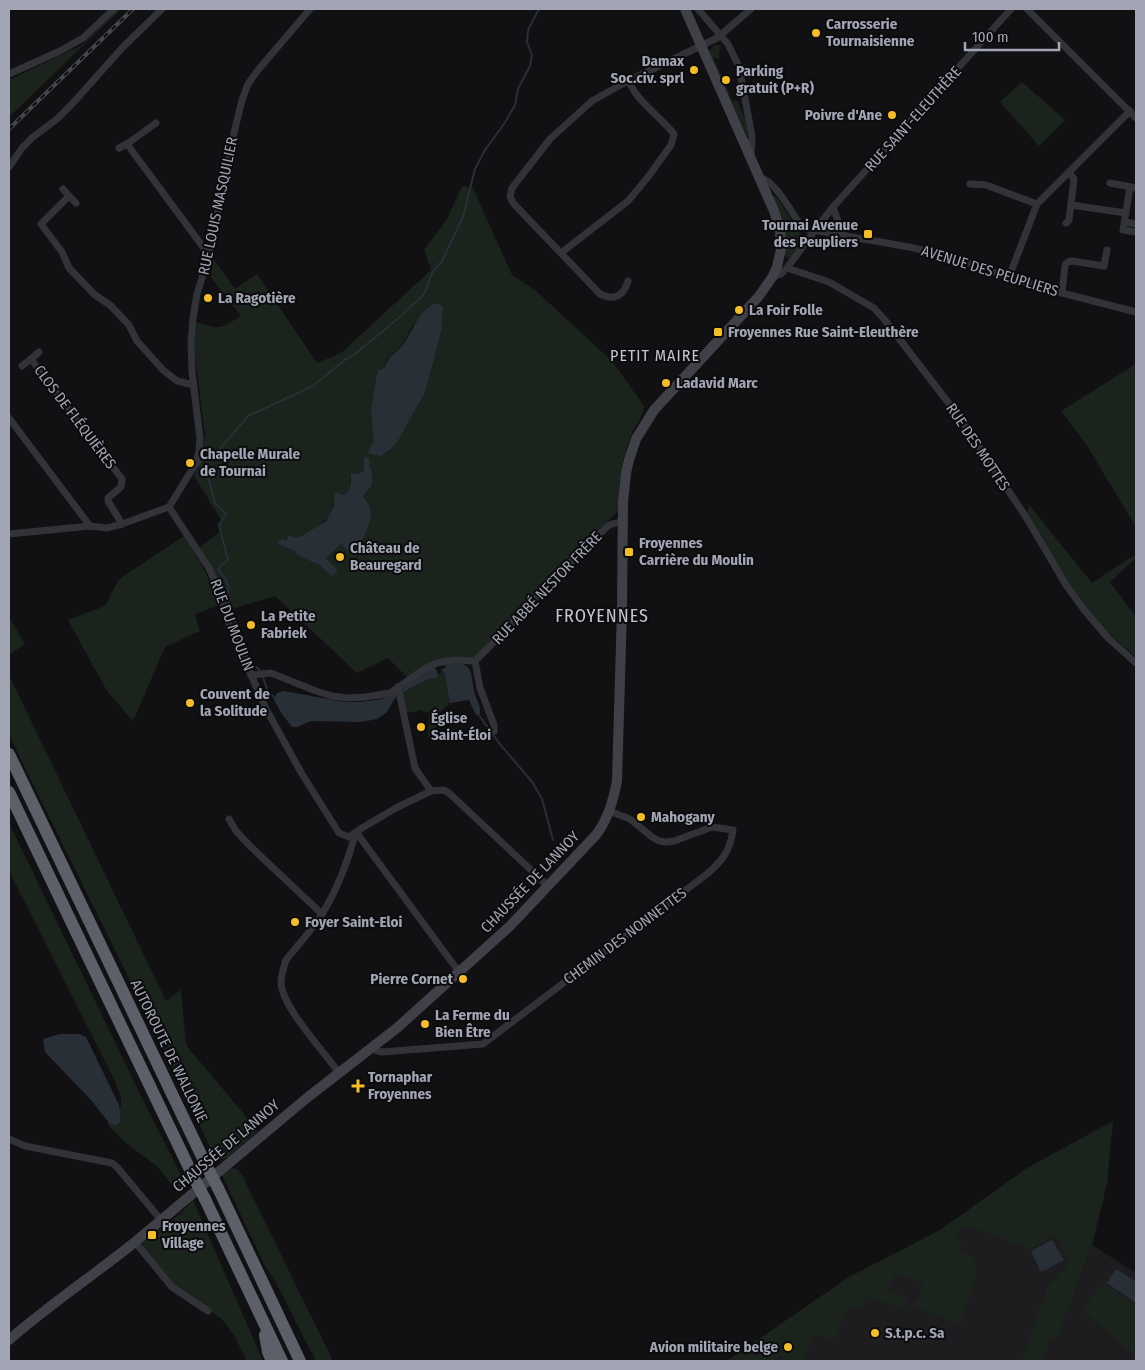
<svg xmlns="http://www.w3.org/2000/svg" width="1145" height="1370" viewBox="0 0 1145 1370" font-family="'Fira Sans Condensed',sans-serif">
  <rect width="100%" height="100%" fill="#111113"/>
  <polygon fill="#1d1d20" points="961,1225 983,1231 1055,1235 1069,1263 1048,1285 1034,1327 1057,1340 1092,1245 1136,1273 1136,1361 727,1361 849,1277"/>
  <g fill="#1b231d" fill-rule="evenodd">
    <polygon points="118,9 121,9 9,117 9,80 82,45"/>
    <polygon points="715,45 721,45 719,53 719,59 713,57 732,100 738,102 745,119 748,135 747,136 710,53 710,50"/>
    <polygon points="1022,82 1065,120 1039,146 1000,102"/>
    <path d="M462 186 473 188 512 275 536 291 612 361 644 406C645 414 637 423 633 431 621 459 620 481 618 511L530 598 474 659 441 662 409 679 388 658 357 673 275 596 228 610 216 576 200 547 221 531 219 525 222 521 194 476 199 462 205 436 194 346 196 322C219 330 220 329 241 316L211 278 213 258 235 289 257 274 317 363 341 353 431 270 424 250 447 219ZM430 305 441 323V332L369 453 371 445 374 443 386 360 402 345 413 325ZM370 464 371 470 363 496 371 508V511L362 544 353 556 341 544 326 558 332 576 319 565 297 555 295 551 278 544 282 539 286 540 289 536C299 538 303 535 311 530 326 521 333 515 334 496L339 493 343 495 346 494 351 485 350 478 363 472 365 466Z"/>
    <polygon points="774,196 776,196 777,198 803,237 803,241 791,258 787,258 785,255 785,247 773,198"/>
    <polygon points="1136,364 1136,527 1086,444 1061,411"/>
    <polygon points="1029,505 1092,583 1136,554 1136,558 1110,582 1136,617 1136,657 1094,621 1073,595 1026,517"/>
    <path d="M184 536C198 558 211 580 219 605L195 614 200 631 165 647 133 721 107 691 68 620 105 606 119 579Z"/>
    <polygon points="9,617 25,644 9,655"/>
    <polygon points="442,671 444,672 450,703 440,712 434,736 428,737 429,712 425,712 422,710 419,710 416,712 406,712 402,693 438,675"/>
    <polygon points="9,675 166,1001 181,990 186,1045 258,1131 227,1158 216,1160 156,1033 24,766 9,734"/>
    <polygon points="9,823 143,1100 186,1185 178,1189 173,1187 158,1167 126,1143 107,1124 121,1106 121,1098 115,1081 9,871"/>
    <path d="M1113 1121 1107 1184 1092 1245 1057 1340 1051 1338 1042 1361H1022L1048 1285 1069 1263 1055 1235 1030 1249 983 1231 961 1226 955 1240 961 1242 959 1252C963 1253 970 1255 973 1258 983 1269 964 1311 960 1324L915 1307 913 1301 918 1300 924 1283 895 1273 888 1290 908 1297 905 1311 869 1296 862 1305 861 1309 848 1305 836 1340 813 1334 803 1361H798L778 1355 776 1361H727L849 1277 940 1230 1027 1168Z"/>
    <polygon points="230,1168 237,1169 242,1175 333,1361 316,1361 274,1279 264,1264 222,1175"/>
    <polygon points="193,1200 263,1361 247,1361 235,1337 222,1319 174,1286 145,1252 142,1243 181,1213"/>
    <polygon points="1104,1283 1136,1307 1136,1357 1084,1311 1092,1296"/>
  </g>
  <g fill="#282f36">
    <path d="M437 303 443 307 441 332 425 392 399 439 392 448 381 456 368 453 371 445 374 442 371 410 377 374 379 370 385 368C387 356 395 354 402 346 413 332 418 309 437 303Z"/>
    <path d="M365 456 369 458C369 467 375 477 371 486 369 490 365 492 363 496 365 500 370 505 371 510 372 521 360 548 353 556L341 544 326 558 338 571 332 576 319 565 297 555 295 551 278 544V542L282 539 286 540 289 535 295 537 301 536 326 521 334 505V496L336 492 343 495 346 494 351 485V473L356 474 363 472C366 464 362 461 365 456Z"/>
    <path d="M452 663C476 663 470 676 475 694 477 701 481 706 480 714L476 715 469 700 450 703 444 672 442 671 441 669H444L446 665Z"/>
    <path d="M431 667C436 668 437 669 438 675L437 677 427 680 398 695 394 700 386 713 377 719 361 722 311 721 297 727H292L282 714 274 700 277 693 284 691 344 702H361L382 699 401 691 406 684Z"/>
    <polygon points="60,1034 79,1034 86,1037 119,1105 120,1111 120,1122 116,1125 110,1124 91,1100 45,1052 43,1039"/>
    <polygon points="1052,1240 1064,1260 1041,1272 1031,1251"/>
    <polygon points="1115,1270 1118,1270 1136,1282 1136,1303 1107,1283"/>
  </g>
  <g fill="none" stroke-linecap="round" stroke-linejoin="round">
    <g stroke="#282f36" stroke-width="2">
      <path d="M261 673 259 669C247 664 245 649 241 638 237 626 232 615 229 603 227 596 229 591 228 586 227 580 222 574 218 570L222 564 228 560 219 525 226 514 215 503 209 480 199 464 207 456 218 451 248 416 313 386 346 359 355 354 401 316 424 294 433 271 442 261 463 217 475 169 485 150 504 124 515 105 518 89 530 66 532 55 527 42 528 30 539 9"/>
      <polyline points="263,677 268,692 275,698"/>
      <polyline points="478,714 499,743 533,783 542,799 553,840"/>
    </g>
    <g stroke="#323338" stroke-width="7">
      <polyline points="698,9 728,44 739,67 752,136 751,157"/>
      <polyline points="1027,9 1136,118"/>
      <polyline points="9,74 60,51 83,38 114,9"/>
      <polyline points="127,144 209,255"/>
      <polyline points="119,148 127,144 156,123"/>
      <polyline points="9,167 22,148 33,137 57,119 72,104 123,47 162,9"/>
      <path d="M759 177C775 180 792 213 801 226L807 229 909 247 952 257 1009 277 1062 293 1136 312"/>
      <polyline points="1110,183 1136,188"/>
      <polyline points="970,184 986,185 1037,204"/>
      <polyline points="1130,187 1123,230 1136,232"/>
      <polyline points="63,189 69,196 41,224 62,252 69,268 95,295 110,305 129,325 137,341 163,370 177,381 194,385"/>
      <polyline points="69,196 76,203"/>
      <polyline points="1071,205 1126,213"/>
      <polyline points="833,207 843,235"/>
      <polyline points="1125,222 1136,224"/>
      <polyline points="1066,223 1069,220 1074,179 1069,172"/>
      <path d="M561 253 628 201 648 177 671 145 674 134C660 116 637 102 629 81"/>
      <polyline points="787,268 829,282 874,308 884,319 957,414 1026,517 1066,585 1085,611 1108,638 1136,663"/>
      <polyline points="773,276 781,274 787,268 815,230 833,207 1011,9"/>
      <polyline points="1009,277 1037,204 1130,111"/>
      <path d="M628 281C624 296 614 301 600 294L514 204 510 197 512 188 550 139 592 101 624 83 717 38 751 9"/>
      <polyline points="1062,293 1065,265 1068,262 1072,261 1104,266 1107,250"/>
      <polyline points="31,359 39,352"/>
      <polyline points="22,366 31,359 122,479 121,487 108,498 108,501 122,524"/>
      <polyline points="9,418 90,526"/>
      <polyline points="169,507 209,568 219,591 230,627 266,709 302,774 339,833 349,837 362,828 396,808 431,791 444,790 449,793 548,886"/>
      <polyline points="169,507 196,463 199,451 200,438 192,372 191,342 193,318 197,294 209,255 232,141 242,100 248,84 258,70 310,9"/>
      <polyline points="9,534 90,526 107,528 122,524 169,507"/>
      <polyline points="475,661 480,688 494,725 494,731"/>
      <polyline points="251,675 271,673 316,691 332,696 348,698 366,697 390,693 424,669 437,663 454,660 475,661 500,636 555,577 609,525 623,521"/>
      <polyline points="398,687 415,768 431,791"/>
      <polyline points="229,819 236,831 251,847 322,914"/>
      <polyline points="356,832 459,972"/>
      <path d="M373 1047 377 1051 382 1052 483 1044 707 874C723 860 730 851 733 830L712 827 674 841 666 842 659 841 652 837 630 819 609 811"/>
      <path d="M339 1073C324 1051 282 1008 281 982 281 975 284 967 286 960 298 945 312 930 322 914 338 889 348 860 356 832"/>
      <polyline points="9,1139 25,1146 112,1163 117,1167 161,1220"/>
      <polyline points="135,1242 172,1287 208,1311"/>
    </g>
    <path stroke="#404148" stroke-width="10" d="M9 1340C49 1305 94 1275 135 1242L308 1097 397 1028 418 1009 509 927 596 835C608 819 613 801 617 781L622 609 623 502 626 473 629 460 636 439 654 410 752 304 759 296 773 276 777 267 781 249 780 230 774 211 685 9"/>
    <g stroke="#5e6069" stroke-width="12">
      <polyline points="9,754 207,1167"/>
      <polyline points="9,792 194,1178"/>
      <polyline points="218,1188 300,1361"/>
      <polyline points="205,1199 282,1361"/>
      <polyline points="265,1335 268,1352 272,1361"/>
    </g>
    <g stroke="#47484f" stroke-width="4">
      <polyline id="rail" points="9,129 133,9"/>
    </g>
    <use href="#rail" stroke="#0c0c0e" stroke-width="2" stroke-dasharray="5.5" stroke-linecap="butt"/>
    <g stroke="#5e6069" stroke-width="12">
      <polyline points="207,1167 218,1188"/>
      <polyline points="194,1178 205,1199"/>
    </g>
  </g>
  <g fill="#f5be27" stroke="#0c0c0e" stroke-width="2">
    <circle cx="816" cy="33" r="5"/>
    <circle cx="694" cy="70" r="5"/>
    <circle cx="726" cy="80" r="5"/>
    <circle cx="892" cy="115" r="5"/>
    <rect x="863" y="229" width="10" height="10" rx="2.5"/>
    <circle cx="208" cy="298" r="5"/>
    <circle cx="739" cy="310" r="5"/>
    <rect x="713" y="327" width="10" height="10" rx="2.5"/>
    <circle cx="666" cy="383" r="5"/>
    <circle cx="190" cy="463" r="5"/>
    <rect x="624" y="547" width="10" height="10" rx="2.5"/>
    <circle cx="340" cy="557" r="5"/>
    <circle cx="251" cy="625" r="5"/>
    <circle cx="190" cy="703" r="5"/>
    <circle cx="421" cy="727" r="5"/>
    <circle cx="641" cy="817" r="5"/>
    <circle cx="295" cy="922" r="5"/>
    <circle cx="463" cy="979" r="5"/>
    <circle cx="425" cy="1024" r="5"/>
    <path d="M355.5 1078.5h5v5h5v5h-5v5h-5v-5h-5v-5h5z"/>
    <rect x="147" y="1230" width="10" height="10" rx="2.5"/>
    <circle cx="875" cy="1333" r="5"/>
    <circle cx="788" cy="1347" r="5"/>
  </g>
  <g text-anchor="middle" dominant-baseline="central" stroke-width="4" stroke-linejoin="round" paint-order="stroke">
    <g font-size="15" font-weight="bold" fill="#a2a6b4" stroke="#0c0c0e" text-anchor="start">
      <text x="826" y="24">Carrosserie<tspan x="826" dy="17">Tournaisienne</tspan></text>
      <text x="684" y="61" text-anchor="end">Damax<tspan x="684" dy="17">Soc.civ. sprl</tspan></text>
      <text x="736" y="71">Parking<tspan x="736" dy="17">gratuit (P+R)</tspan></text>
      <text x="882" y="115" text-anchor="end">Poivre d'Ane</text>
      <text x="858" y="225" text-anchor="end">Tournai Avenue<tspan x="858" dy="17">des Peupliers</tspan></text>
      <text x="218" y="298">La Ragotière</text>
      <text x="749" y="310">La Foir Folle</text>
      <text x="728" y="332">Froyennes Rue Saint-Eleuthère</text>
      <text x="676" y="383">Ladavid Marc</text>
      <text x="200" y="454">Chapelle Murale<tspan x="200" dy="17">de Tournai</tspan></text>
      <text x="639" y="543">Froyennes<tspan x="639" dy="17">Carrière du Moulin</tspan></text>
      <text x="350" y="548">Château de<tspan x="350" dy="17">Beauregard</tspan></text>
      <text x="261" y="616">La Petite<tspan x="261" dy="17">Fabriek</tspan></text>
      <text x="200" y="694">Couvent de<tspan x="200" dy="17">la Solitude</tspan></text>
      <text x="431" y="718">Église<tspan x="431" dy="17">Saint-Éloi</tspan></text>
      <text x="651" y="817">Mahogany</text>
      <text x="305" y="922">Foyer Saint-Eloi</text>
      <text x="453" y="979" text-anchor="end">Pierre Cornet</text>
      <text x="435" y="1015">La Ferme du<tspan x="435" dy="17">Bien Être</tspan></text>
      <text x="368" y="1077">Tornaphar<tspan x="368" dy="17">Froyennes</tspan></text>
      <text x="162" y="1226">Froyennes<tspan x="162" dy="17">Village</tspan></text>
      <text x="885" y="1333">S.t.p.c. Sa</text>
      <text x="778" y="1347" text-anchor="end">Avion militaire belge</text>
    </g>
    <g font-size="15" fill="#a2a6b4" stroke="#0c0c0e">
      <text transform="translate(913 119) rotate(-48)">RUE SAINT-ELEUTHÈRE</text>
      <text transform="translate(218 206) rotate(-78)">RUE LOUIS MASQUILIER</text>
      <text transform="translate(990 271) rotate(17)">AVENUE DES PEUPLIERS</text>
      <text transform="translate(75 417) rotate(53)">CLOS DE FLÉQUIÈRES</text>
      <text transform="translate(978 447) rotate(56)">RUE DES MOTTES</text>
      <text transform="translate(547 588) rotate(-46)">RUE ABBÉ NESTOR FRÈRE</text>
      <text transform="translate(232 625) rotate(69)">RUE DU MOULIN</text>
      <text transform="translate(530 882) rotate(-46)">CHAUSSÉE DE LANNOY</text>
      <text transform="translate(625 936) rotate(-37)">CHEMIN DES NONNETTES</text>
      <text transform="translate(169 1051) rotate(64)">AUTOROUTE DE WALLONIE</text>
      <text transform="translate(226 1146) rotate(-40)">CHAUSSÉE DE LANNOY</text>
    </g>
    <g font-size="16" letter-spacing="1" fill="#c3c6d0" stroke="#0c0c0e">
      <text x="655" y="355">PETIT MAIRE</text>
    </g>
    <g font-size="18" letter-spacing="1" fill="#c3c6d0" stroke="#0c0c0e">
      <text x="602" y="616">FROYENNES</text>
    </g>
  </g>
  <rect width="1145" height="1370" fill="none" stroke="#a2a6b4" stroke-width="20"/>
  <path d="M965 42v8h94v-8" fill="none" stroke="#a2a6b4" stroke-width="2.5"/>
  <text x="972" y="42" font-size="15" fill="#a2a6b4" stroke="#0c0c0e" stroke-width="4" paint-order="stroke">100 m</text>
</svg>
